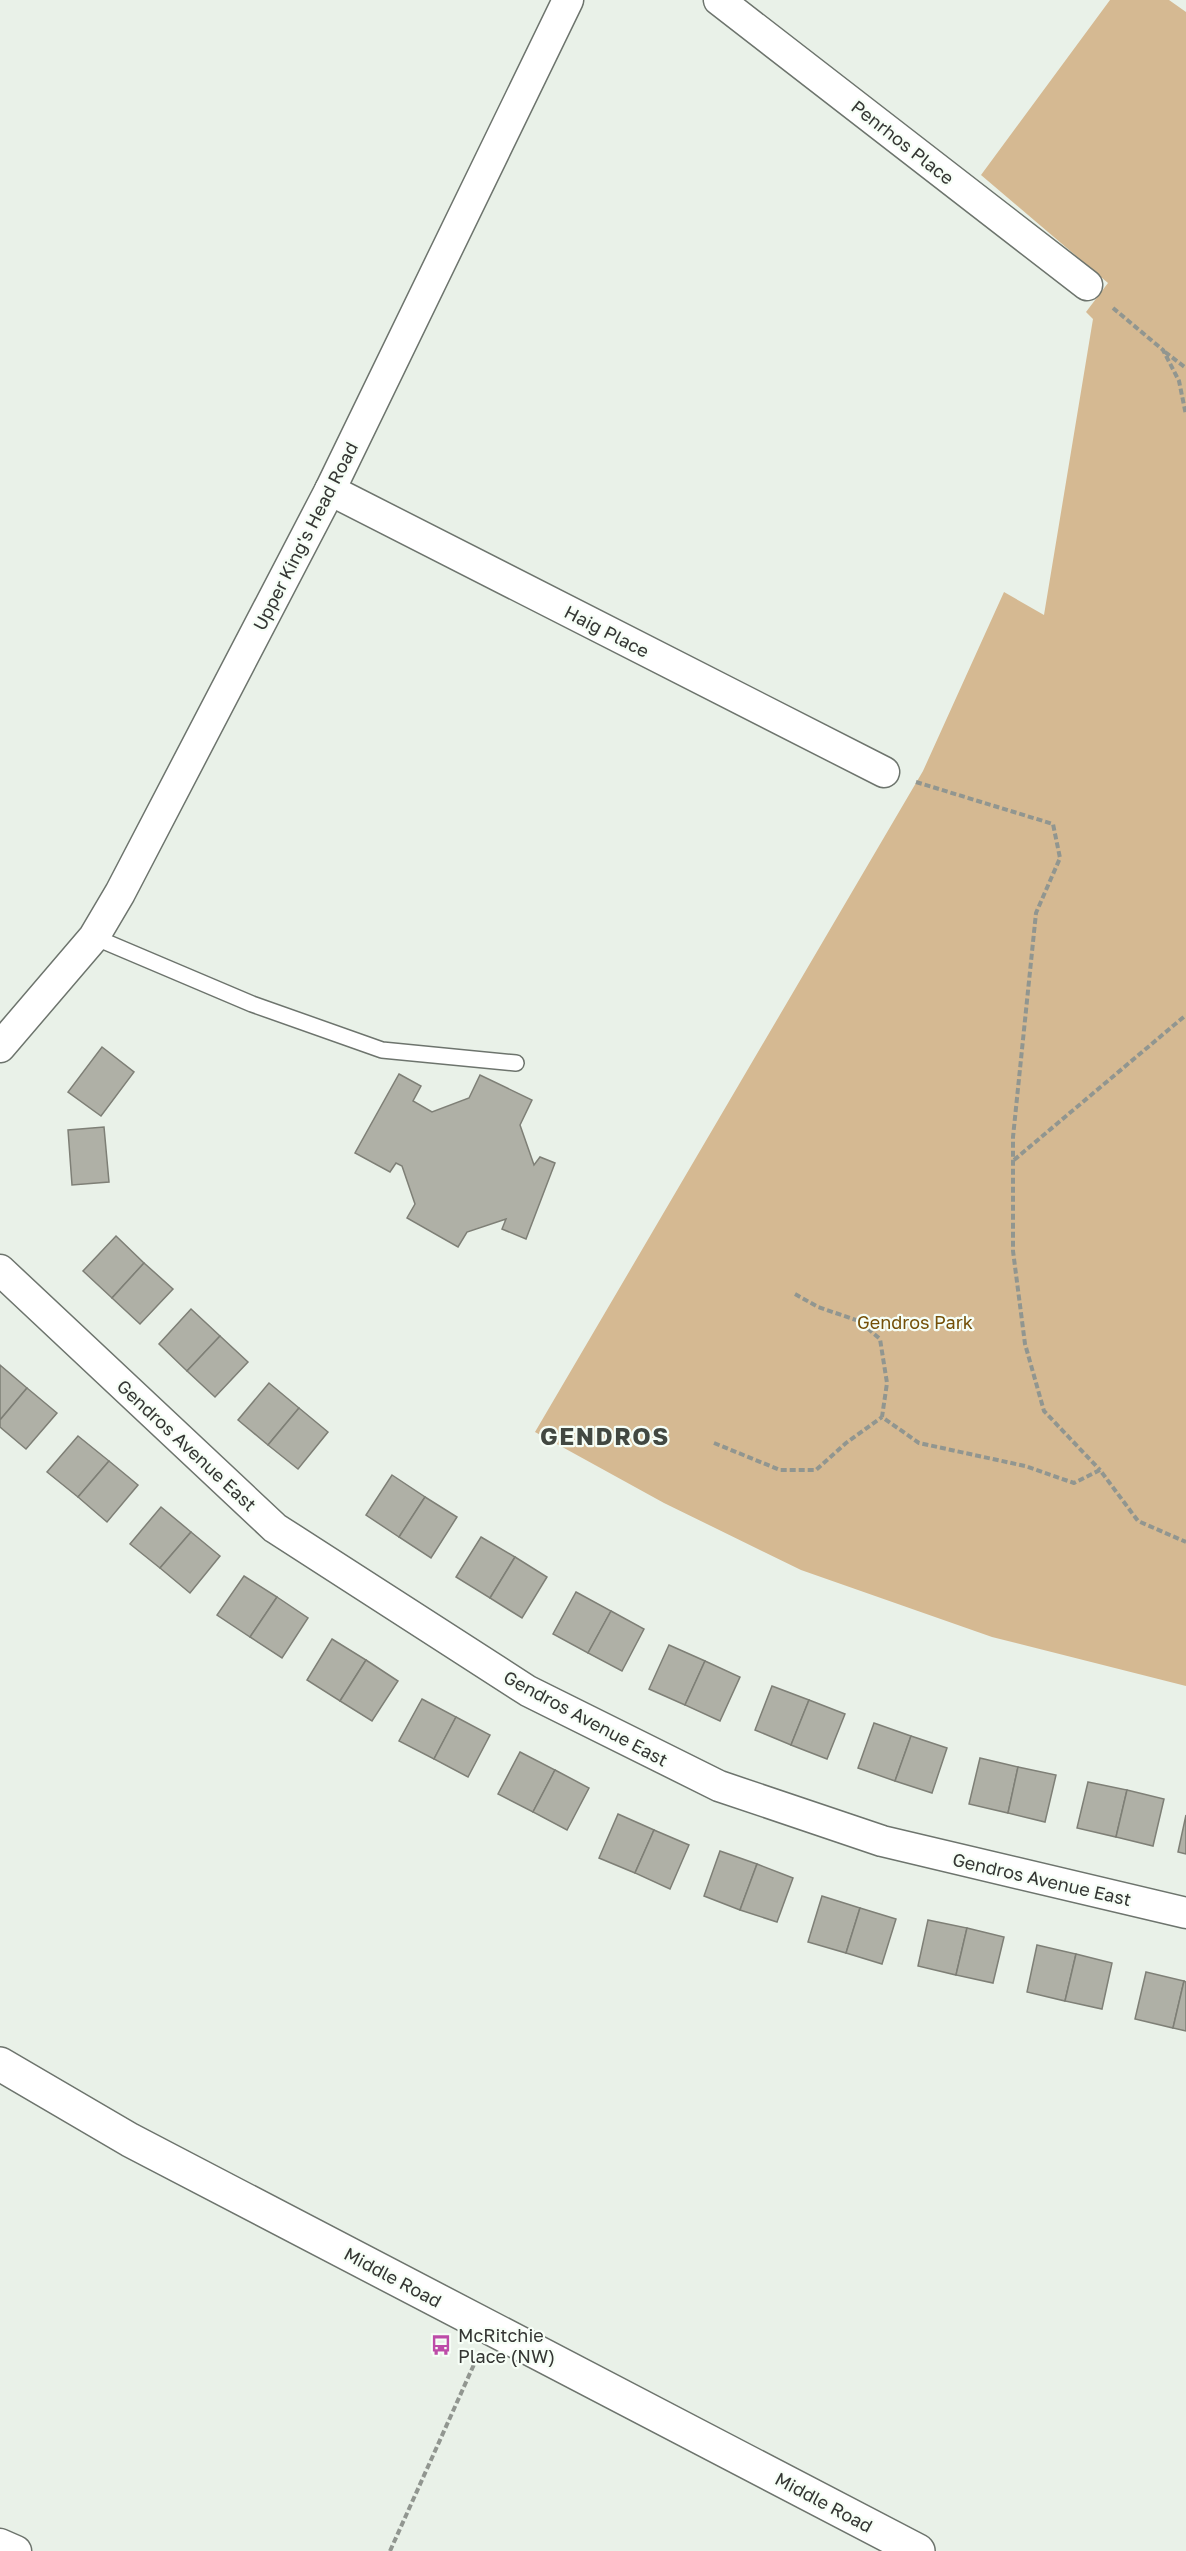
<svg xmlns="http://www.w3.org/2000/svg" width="1186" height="2551" viewBox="0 0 1186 2551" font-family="'Golos Text',sans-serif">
  <rect width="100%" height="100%" fill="#e9f1e8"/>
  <polygon fill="#d5b992" points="1110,0 1169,0 1186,12 1186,1686 992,1637 801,1570 664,1503 535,1432 923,771 1004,592 1044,615 1093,319 1086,312 1108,283 981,175"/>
  <g fill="#afb0a6" stroke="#7e7f76" stroke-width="1.5">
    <polygon points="102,1047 134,1072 101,1116 68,1092"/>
    <polygon points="399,1074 421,1086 413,1101 432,1112 469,1098 480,1075 532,1100 520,1125 534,1165 540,1157 555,1163 526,1239 502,1229 506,1219 467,1232 458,1247 407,1218 415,1204 402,1166 396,1163 390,1172 355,1153"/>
    <polygon points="104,1127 109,1182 72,1185 68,1130"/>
    <polygon points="116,1236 144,1263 112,1298 83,1271"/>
    <polygon points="144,1263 173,1289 140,1324 112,1298"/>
    <polygon points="191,1309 220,1336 187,1371 159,1344"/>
    <polygon points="220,1336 248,1362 215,1397 187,1371"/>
    <polygon points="0,1365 27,1388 0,1420"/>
    <polygon points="269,1383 299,1408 268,1445 238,1420"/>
    <polygon points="27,1388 57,1413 26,1449 0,1427 0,1420"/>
    <polygon points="299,1408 328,1432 298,1469 268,1445"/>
    <polygon points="78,1436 109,1461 78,1497 47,1472"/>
    <polygon points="109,1461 138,1485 107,1522 78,1497"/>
    <polygon points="392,1475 425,1497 399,1537 366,1515"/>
    <polygon points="425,1497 457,1517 431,1558 399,1537"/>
    <polygon points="161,1507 191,1532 160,1568 130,1544"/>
    <polygon points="191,1532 220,1556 190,1593 160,1568"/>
    <polygon points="481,1537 515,1557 490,1598 456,1577"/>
    <polygon points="515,1557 547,1577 522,1618 490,1598"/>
    <polygon points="244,1576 277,1597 250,1637 217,1615"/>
    <polygon points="576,1592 611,1611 588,1653 553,1634"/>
    <polygon points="277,1597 308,1618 282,1658 250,1637"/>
    <polygon points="611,1611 644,1629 622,1671 588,1653"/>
    <polygon points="332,1639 366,1660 340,1701 307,1680"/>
    <polygon points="669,1645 705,1661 685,1705 649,1689"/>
    <polygon points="366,1660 398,1681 372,1721 340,1701"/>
    <polygon points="705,1661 740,1677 720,1721 685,1705"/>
    <polygon points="772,1686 809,1700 791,1745 755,1730"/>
    <polygon points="422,1699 456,1717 434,1759 399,1741"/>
    <polygon points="809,1700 845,1714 827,1759 791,1745"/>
    <polygon points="456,1717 490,1735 468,1777 434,1759"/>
    <polygon points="874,1723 911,1736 895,1781 858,1768"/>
    <polygon points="911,1736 947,1748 932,1793 895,1781"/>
    <polygon points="520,1752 555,1770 533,1812 498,1794"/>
    <polygon points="980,1758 1018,1767 1008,1813 969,1804"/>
    <polygon points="1018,1767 1056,1775 1045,1822 1008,1813"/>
    <polygon points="555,1770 589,1788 567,1830 533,1812"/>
    <polygon points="1088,1782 1127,1790 1116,1837 1077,1828"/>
    <polygon points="1127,1790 1164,1799 1153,1846 1116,1837"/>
    <polygon points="618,1814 654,1830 635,1873 599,1858"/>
    <polygon points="1186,1815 1186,1854 1178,1852"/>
    <polygon points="654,1830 689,1845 670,1889 635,1873"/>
    <polygon points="720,1851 757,1864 740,1910 704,1896"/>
    <polygon points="757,1864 793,1878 777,1922 740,1910"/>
    <polygon points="822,1896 860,1908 846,1953 808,1942"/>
    <polygon points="860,1908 896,1919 882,1964 846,1953"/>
    <polygon points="928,1920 967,1928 956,1975 918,1966"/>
    <polygon points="967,1928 1004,1937 993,1983 956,1975"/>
    <polygon points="1037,1945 1076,1954 1065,2001 1027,1992"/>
    <polygon points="1076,1954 1112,1963 1102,2009 1065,2001"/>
    <polygon points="1146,1972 1184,1981 1173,2028 1135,2019"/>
    <polygon points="1184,1981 1186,1982 1186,2031 1173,2028"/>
  </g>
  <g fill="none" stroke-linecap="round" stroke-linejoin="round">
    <g stroke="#6d746d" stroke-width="18">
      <polyline id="service" points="94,937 252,1004 382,1050 516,1063"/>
    </g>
    <g stroke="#6d746d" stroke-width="33">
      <g id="minor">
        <polyline points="719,0 1087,285"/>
        <polyline points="330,490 884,772"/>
        <polyline points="0,1047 94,937 120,893 330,490 568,0"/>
        <polyline points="0,1270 275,1528 528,1691 719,1786 882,1841 1186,1913"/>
        <polyline points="0,2544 16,2551"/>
      </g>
    </g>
    <g stroke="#6d746d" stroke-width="36">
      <polyline id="tertiary" points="0,2064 130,2140 918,2551"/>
    </g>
    <g stroke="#919690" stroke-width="4" stroke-dasharray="6 3" stroke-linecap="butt">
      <polyline points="1113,308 1163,350 1179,381 1186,415"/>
      <polyline points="1165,352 1186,368"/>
      <polyline points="916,782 1053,824 1060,858 1036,913 1013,1137 1013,1251 1025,1344 1044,1411 1100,1470"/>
      <polyline points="1014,1160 1186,1015"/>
      <polyline points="795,1294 818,1307 859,1321 880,1339 887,1383 882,1417 919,1443 1025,1466 1074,1483 1100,1470 1138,1521 1186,1542"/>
      <polyline points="714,1443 780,1470 816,1470 846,1443 882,1417"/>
      <polyline points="390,2551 476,2360"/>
    </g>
    <use href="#service" stroke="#fff" stroke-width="15"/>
    <use href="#minor" stroke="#fff" stroke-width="30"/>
    <use href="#tertiary" stroke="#fff" stroke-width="33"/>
  </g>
  <defs>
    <g id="bus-bare" transform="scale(1.62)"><path d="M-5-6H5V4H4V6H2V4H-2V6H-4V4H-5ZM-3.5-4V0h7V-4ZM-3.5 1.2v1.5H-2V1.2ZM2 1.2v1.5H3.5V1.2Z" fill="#bd4ca8" stroke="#f6fef6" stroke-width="2.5" paint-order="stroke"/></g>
  </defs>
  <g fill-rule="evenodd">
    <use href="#bus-bare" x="441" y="2345"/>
  </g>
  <g text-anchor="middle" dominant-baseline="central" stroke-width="4.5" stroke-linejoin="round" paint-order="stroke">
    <g font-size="18" fill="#343633" stroke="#f6fef6">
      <text transform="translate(903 142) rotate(38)">Penrhos Place</text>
      <text transform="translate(305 536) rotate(-63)">Upper King's Head Road</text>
      <text transform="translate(607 631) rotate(27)">Haig Place</text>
      <text transform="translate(187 1445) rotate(43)">Gendros Avenue East</text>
      <text transform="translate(586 1718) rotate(28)">Gendros Avenue East</text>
      <text transform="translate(1042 1879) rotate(13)">Gendros Avenue East</text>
      <text transform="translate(393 2277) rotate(28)">Middle Road</text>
      <text transform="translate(824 2502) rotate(28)">Middle Road</text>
    </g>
    <g font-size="18" fill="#744f07" stroke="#f6fef6">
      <text x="915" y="1322">Gendros Park</text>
    </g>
    <g font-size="18" fill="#343633" stroke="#f6fef6" text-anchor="start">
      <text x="458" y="2335">McRitchie<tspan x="458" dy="21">Place (NW)</tspan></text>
    </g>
    <g font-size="24" font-weight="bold" letter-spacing="1.5" fill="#424841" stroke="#f6fef6">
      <text x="605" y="1435">GENDROS</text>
    </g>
  </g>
</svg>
